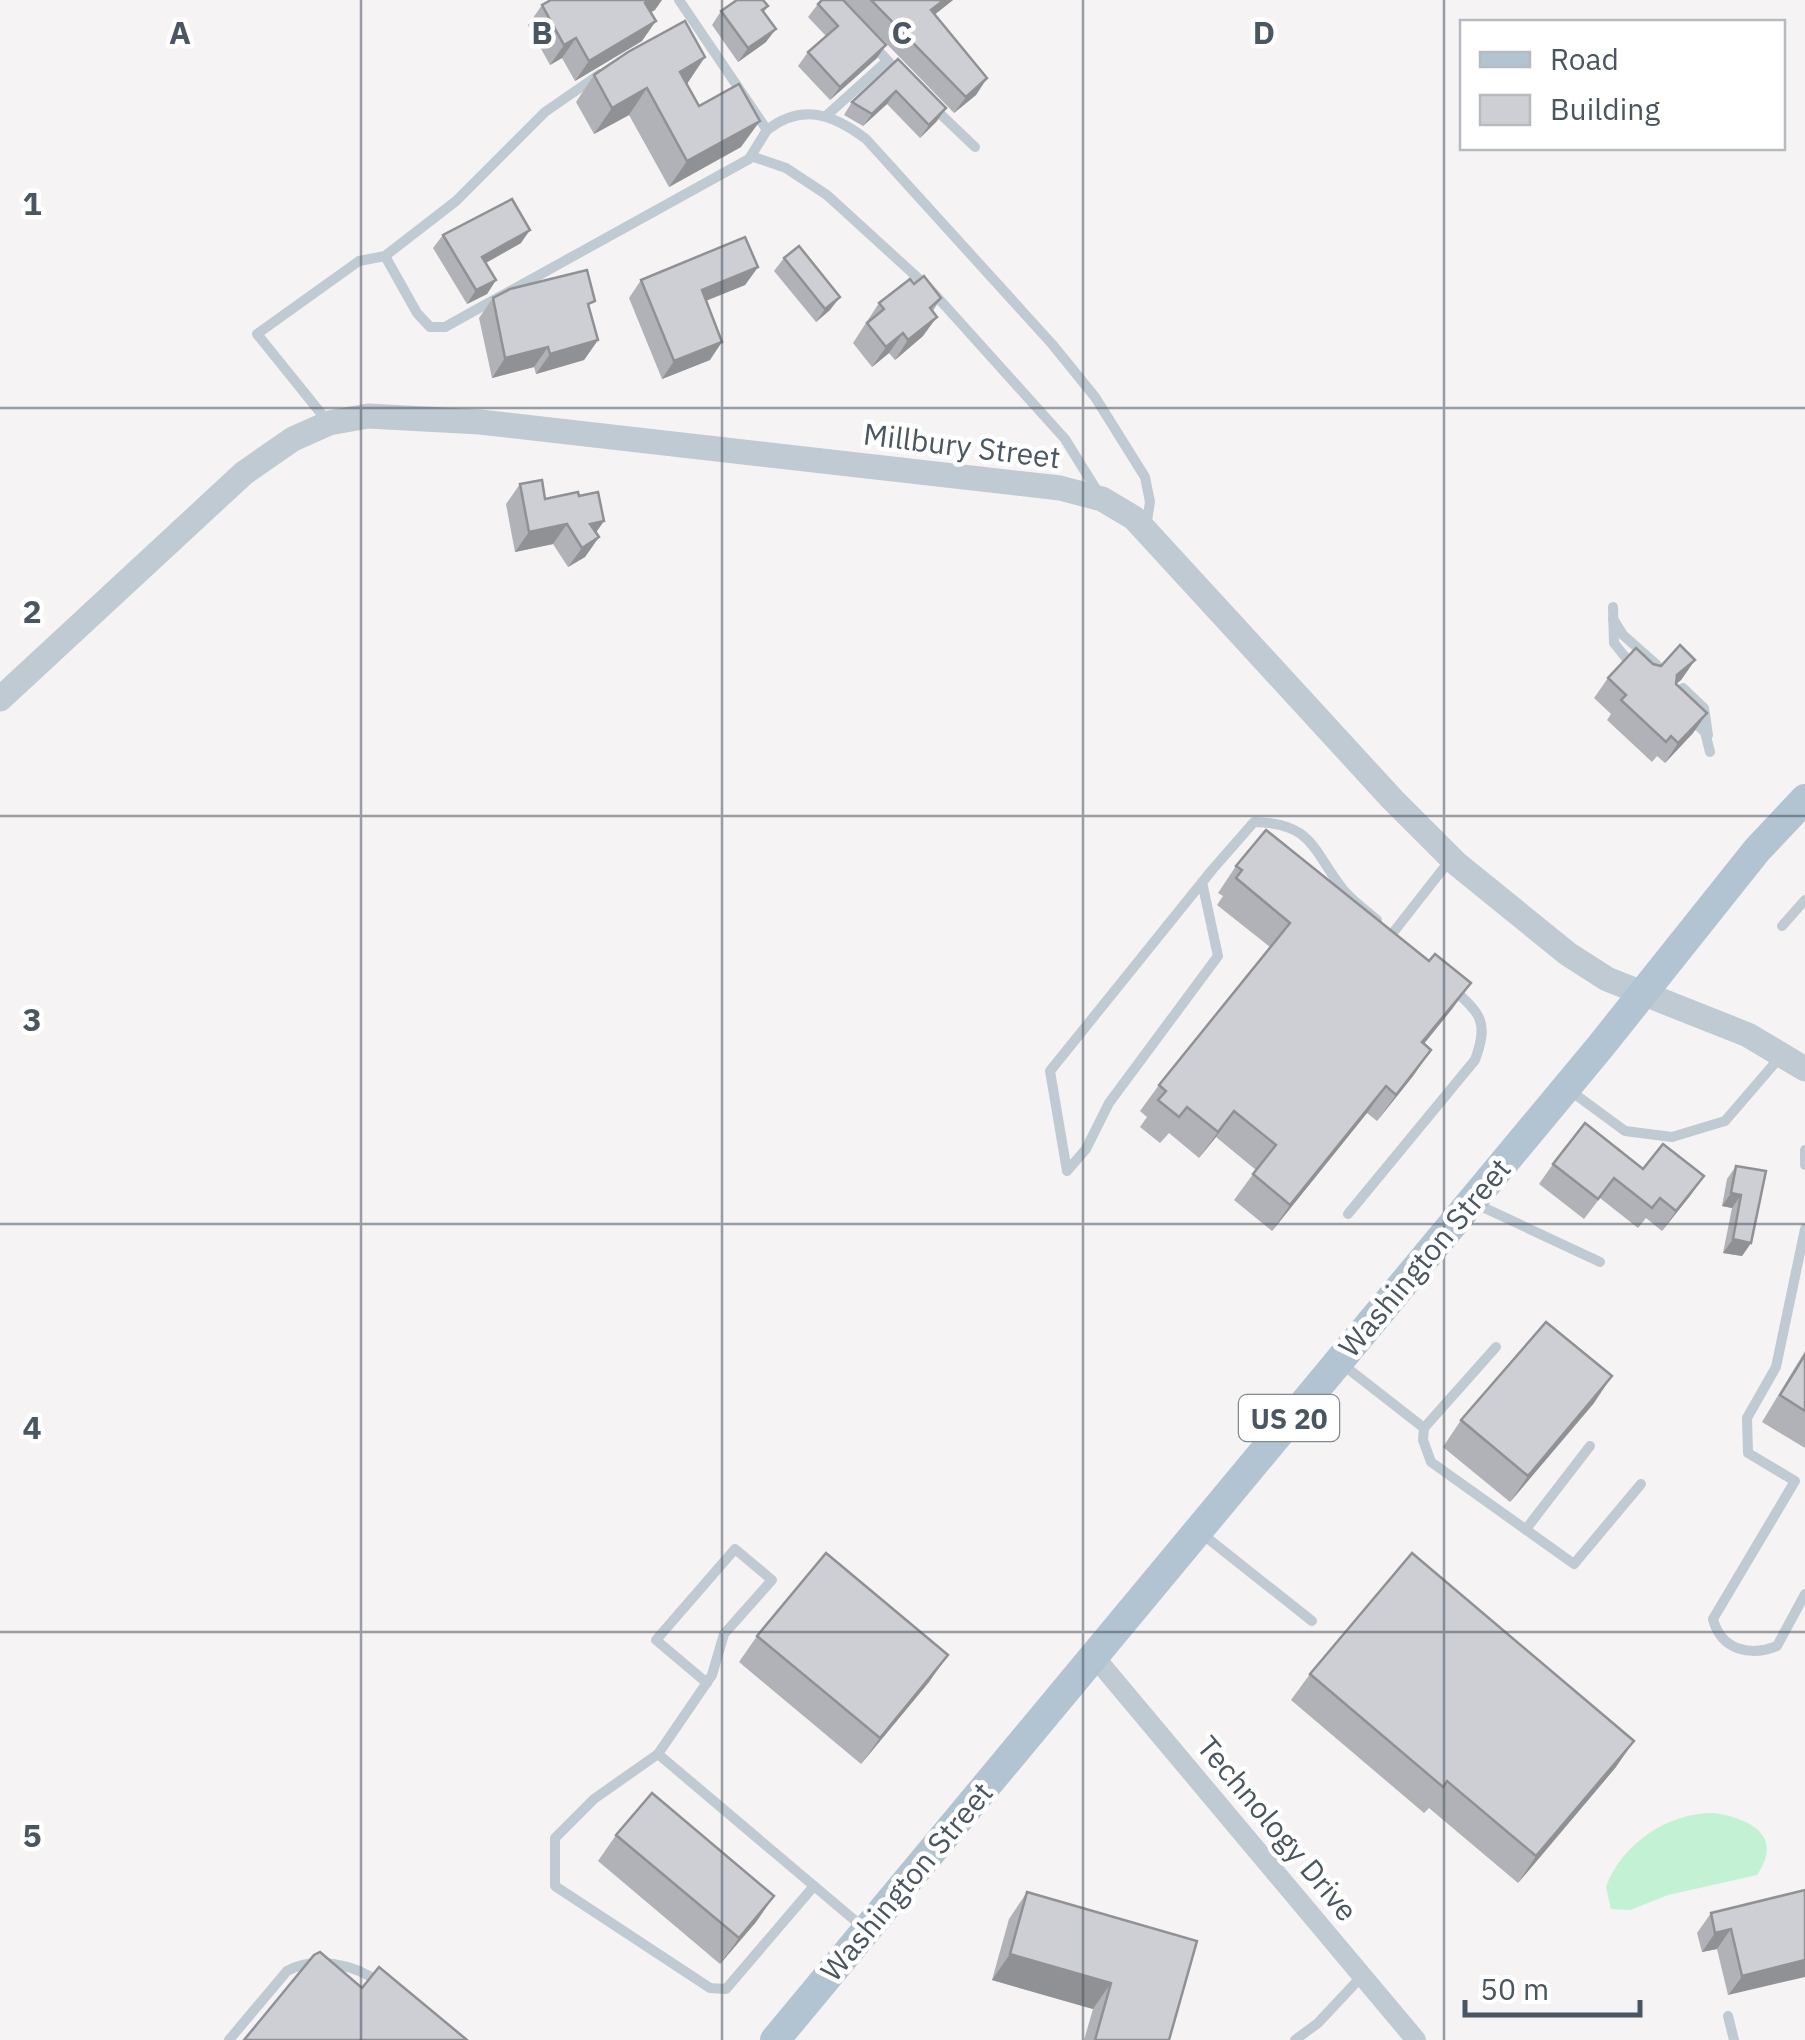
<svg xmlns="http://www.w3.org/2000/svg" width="1805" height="2040" viewBox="0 0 1805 2040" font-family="'IBM Plex Sans',sans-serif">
  <rect width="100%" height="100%" fill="#f5f3f3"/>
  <path fill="#c2f1d3" d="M1715 1813C1750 1819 1784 1835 1757 1875L1668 1895 1630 1910 1611 1909 1606 1887C1622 1843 1669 1812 1715 1813Z"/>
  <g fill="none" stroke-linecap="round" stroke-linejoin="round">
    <g stroke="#c0cad2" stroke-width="10">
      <path d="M679 0 767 130C802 103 833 114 866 139L1052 344 1095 397 1145 477 1150 502 1146 527"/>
      <polyline points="873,45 899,73"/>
      <polyline points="932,106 975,147"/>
      <polyline points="826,116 887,61"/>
      <polyline points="751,156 786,168 827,195 930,289 1065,439 1099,494"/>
      <polyline points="385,256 417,313 430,327 445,327 749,159 767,130"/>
      <polyline points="328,422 257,334 359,261 385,256 456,201 545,112 600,74"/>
      <polyline points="1613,607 1614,643 1633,667"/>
      <polyline points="1613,619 1623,635 1657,665"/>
      <polyline points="1683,688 1704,708 1708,735"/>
      <polyline points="1688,717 1705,732 1710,752"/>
      <path d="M1202 882 1218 956 1109 1103 1086 1149 1067 1171 1050 1071 1212 870 1254 822C1312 823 1312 849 1342 888 1351 900 1366 910 1377 920"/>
      <polyline points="1782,926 1805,900"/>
      <polyline points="1392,934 1450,860"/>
      <polyline points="1568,1089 1625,1131 1672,1137 1725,1121 1781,1056"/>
      <polyline points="1805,1150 1805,1165"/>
      <polyline points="1474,1203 1600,1262"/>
      <path d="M1348 1214 1475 1060C1489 1022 1481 1014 1453 989"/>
      <path d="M1805 1229 1776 1367 1747 1418 1748 1453 1795 1481 1713 1619C1721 1650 1750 1657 1777 1646L1805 1594"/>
      <polyline points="1342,1364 1424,1428 1423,1440 1431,1462 1574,1564 1641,1484"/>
      <polyline points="1424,1428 1496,1347"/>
      <polyline points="1526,1529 1590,1446"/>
      <polyline points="1201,1533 1312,1621"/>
      <polyline points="707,1683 656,1640 735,1549 772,1580 724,1634 712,1675 658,1754 865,1929"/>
      <polyline points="658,1754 594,1799 555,1838 555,1886 710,1988 726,1989 814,1886"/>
      <polyline points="1728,2016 1734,2040"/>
      <path d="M229 2040 287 1971C315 1956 355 1964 380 1983"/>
      <polyline points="1295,2040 1318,2023 1362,1976"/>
    </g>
    <polyline stroke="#c0cad2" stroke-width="20" points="1093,1655 1416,2040"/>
    <polyline stroke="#c0cad2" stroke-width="25" points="0,699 244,473 293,439 329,423 368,416 480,422 1060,488 1102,499 1134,518 1393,800 1457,864 1568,954 1607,979 1748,1035 1805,1069"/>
    <polyline stroke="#b2c3d1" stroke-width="30" points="775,2040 1600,1047 1757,850 1805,799"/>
  </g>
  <g fill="#b0b2b7">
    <polygon points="844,0 953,0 934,15 987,78 976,95 954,113"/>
    <polygon points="818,4 877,58 830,100 798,66 808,52 826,36 808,17"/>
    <polygon points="542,5 655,10 650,12 642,41 575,81 562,58 550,65 528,25"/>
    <polygon points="768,6 764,12 766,42 738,62 712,25 721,11"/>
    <polygon points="898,59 937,121 920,138 887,104 863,126 844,115 852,102"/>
    <polygon points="594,75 687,84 699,106 741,147 669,187 629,115 594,134 576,102"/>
    <polygon points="443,235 521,243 486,263 496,280 487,294 467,304 433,248"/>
    <polygon points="784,258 830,310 816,322 774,271"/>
    <polygon points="758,267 745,285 706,301 710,360 662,379 629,298 641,280"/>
    <polygon points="914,284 941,298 933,311 923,336 895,360 889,353 872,367 853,343 879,303"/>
    <polygon points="493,298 590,309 598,340 584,360 536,374 534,367 492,378 479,318"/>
    <polygon points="520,484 545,499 579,496 604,521 596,532 599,537 585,557 568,567 553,544 515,552 506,504"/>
    <polygon points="1695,660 1681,680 1676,684 1707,713 1693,733 1665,763 1657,756 1652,762 1607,720 1611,714 1594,698 1608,678 1653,664 1661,666"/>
    <polygon points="1236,866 1471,983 1452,1009 1424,1044 1431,1050 1413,1076 1377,1121 1367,1113 1272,1231 1234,1200 1256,1170 1216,1137 1199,1158 1169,1133 1160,1143 1140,1127 1147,1117 1140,1111 1159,1085 1270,947 1217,905 1223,896 1218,893"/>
    <polygon points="1553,1164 1643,1169 1704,1176 1662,1231 1646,1218 1638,1228 1600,1198 1584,1219 1539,1184"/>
    <polygon points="1736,1166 1751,1243 1742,1256 1723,1253 1732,1208 1722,1206 1727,1179"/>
    <polygon points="1805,1351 1805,1448 1762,1422"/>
    <polygon points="1594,1403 1510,1502 1443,1447 1461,1420"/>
    <polygon points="757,1636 929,1682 861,1764 739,1662"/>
    <polygon points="1310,1674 1616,1767 1518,1883 1429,1808 1424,1813 1291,1700"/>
    <polygon points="616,1835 774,1896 756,1922 720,1964 598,1861"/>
    <polygon points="1805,1890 1728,1995 1717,1949 1702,1952 1697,1933 1711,1913"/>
    <polygon points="1027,1892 1169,2040 1084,2040 1093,2009 992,1980 1009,1919"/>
  </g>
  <g fill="#909195">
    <polygon points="650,0 662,0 655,10 631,23 645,3"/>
    <polygon points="944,0 953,0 919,27 931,10"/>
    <polygon points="656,21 642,41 575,81 589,61"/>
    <polygon points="776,29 766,42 738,62 748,48"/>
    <polygon points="576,38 562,58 550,65 564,45"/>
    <polygon points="886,45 877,58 830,100 840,87"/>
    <polygon points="705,57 687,84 680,72"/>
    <polygon points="987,78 976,95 954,113 966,97"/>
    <polygon points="647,88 629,115 594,134 612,108"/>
    <polygon points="896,91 887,104 863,126 872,114"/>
    <polygon points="946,108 937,121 920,138 929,125"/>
    <polygon points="760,121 741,147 669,187 687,161"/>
    <polygon points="530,230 521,243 473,270 482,257"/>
    <polygon points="758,267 745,285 690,307 702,290"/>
    <polygon points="496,280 487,294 467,304 476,290"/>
    <polygon points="840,297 830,310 816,322 825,309"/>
    <polygon points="937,317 923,336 895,360 908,340"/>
    <polygon points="903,333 889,353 872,367 886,347"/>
    <polygon points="598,340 584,360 536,374 550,354"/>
    <polygon points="722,342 710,360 662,379 674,361"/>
    <polygon points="548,347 534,367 492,378 505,358"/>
    <polygon points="604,521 590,541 590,524"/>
    <polygon points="567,524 553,544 515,552 529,532"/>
    <polygon points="599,537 585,557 568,567 582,548"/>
    <polygon points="1695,660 1681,680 1663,695 1677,675"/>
    <polygon points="1707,713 1693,733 1665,763 1678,743"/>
    <polygon points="1471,983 1452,1009 1404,1068 1422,1042"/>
    <polygon points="1431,1050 1413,1076 1377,1121 1396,1095"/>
    <polygon points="1386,1086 1367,1113 1272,1231 1290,1205"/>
    <polygon points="1234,1111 1216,1137 1199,1158 1218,1132"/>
    <polygon points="1704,1176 1690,1196 1662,1231 1676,1211"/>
    <polygon points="1731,1193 1741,1195 1732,1208 1722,1206"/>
    <polygon points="1733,1239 1751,1243 1742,1256 1723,1253"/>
    <polygon points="1612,1376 1594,1403 1510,1502 1528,1476"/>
    <polygon points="948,1655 929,1682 861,1764 880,1738"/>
    <polygon points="1634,1741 1616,1767 1518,1883 1536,1856"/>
    <polygon points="774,1896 756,1922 720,1964 739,1938"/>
    <polygon points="1731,1929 1717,1949 1702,1952 1715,1933"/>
    <polygon points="1010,1954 1111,1983 1093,2009 992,1980"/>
    <polygon points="1805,1960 1805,1977 1728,1995 1742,1976"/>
  </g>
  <g fill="#cdcfd5" stroke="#909195" stroke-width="2.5">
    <polygon points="551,0 650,0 645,3 656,21 589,61 576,38 564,45 542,5"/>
    <polygon points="737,0 763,0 768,6 762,10 776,29 748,48 721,11"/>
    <polygon points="822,0 843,0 886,45 840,87 808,52 838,26 818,4"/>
    <polygon points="871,0 944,0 931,10 987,78 966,97"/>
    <polygon points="685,21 705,57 680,72 699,106 739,84 760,121 687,161 647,88 612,108 594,75 628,52"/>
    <polygon points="898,59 946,108 929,125 896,91 872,114 852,102"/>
    <polygon points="512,199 530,230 482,257 496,280 476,290 443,235"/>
    <polygon points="745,237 758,267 702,290 722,342 674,361 641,280"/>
    <polygon points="799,246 840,297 825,309 784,258"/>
    <polygon points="587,270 595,301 588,304 598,340 550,354 548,347 505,358 493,298 510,289"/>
    <polygon points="924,276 941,298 930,308 937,317 908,340 903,333 886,347 867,323 884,309 879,303 910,279 914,284"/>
    <polygon points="542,480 545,499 578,492 579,496 598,492 604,521 590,524 599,537 582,548 567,524 529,532 520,484"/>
    <polygon points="1680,645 1695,660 1677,675 1676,684 1707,713 1678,743 1671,736 1666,742 1621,700 1626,695 1608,678 1636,648 1653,664 1661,666"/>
    <polygon points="1266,830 1429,961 1435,954 1471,983 1422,1042 1431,1050 1396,1095 1386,1086 1290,1205 1253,1174 1276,1145 1234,1111 1218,1132 1187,1107 1179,1117 1158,1100 1166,1091 1159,1085 1290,923 1236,878 1242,870 1236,866"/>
    <polygon points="1585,1123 1643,1169 1663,1144 1704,1176 1676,1211 1660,1198 1652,1208 1614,1178 1598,1199 1553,1164"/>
    <polygon points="1736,1166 1766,1171 1751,1243 1733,1239 1741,1195 1731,1193"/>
    <polygon points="1546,1322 1612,1376 1528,1476 1461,1420"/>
    <polygon points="1805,1355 1805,1411 1780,1395"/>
    <polygon points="826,1553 948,1655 880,1738 757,1636"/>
    <polygon points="1412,1553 1634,1741 1536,1856 1447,1781 1443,1787 1310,1674"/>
    <polygon points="652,1793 774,1896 739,1938 616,1835"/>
    <polygon points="1805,1890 1805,1960 1742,1976 1731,1929 1715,1933 1711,1913"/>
    <polygon points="1027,1892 1197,1941 1169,2040 1095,2040 1111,1983 1010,1954"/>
    <polygon points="320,1952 362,1988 379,1967 467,2040 244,2040 314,1955"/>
  </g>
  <path fill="none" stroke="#4a5661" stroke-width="2.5" stroke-opacity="0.55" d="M361 0V2040M722 0V2040M1083 0V2040M1444 0V2040M0 408H1805M0 816H1805M0 1224H1805M0 1632H1805"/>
  <g text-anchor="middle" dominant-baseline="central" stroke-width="9" stroke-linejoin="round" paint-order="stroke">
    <rect fill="#fff" stroke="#808990" stroke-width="2.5" x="1239" y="1395" width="100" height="46" rx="8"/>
    <g font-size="28" font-weight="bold" fill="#4a5661">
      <text x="1289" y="1418">US 20</text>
    </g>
    <g font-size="30" fill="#4a5661" stroke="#fff">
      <text transform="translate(962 445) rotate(7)">Millbury Street</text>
      <text transform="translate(1424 1257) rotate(-50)">Washington Street</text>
      <text transform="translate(1278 1828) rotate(50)">Technology Drive</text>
      <text transform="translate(906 1881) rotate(-50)">Washington Street</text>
    </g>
  </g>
  <g font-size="32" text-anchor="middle" font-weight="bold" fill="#4a5661" stroke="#fff" stroke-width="9" stroke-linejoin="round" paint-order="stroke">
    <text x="180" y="44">A</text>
    <text x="542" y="44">B</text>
    <text x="902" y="44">C</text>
    <text x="1264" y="44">D</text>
    <text x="32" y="215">1</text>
    <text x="32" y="623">2</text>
    <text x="32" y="1031">3</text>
    <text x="32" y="1439">4</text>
    <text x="32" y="1847">5</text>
  </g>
  <rect x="1460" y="20" width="325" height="130" fill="#ffffff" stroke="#b7bbc0" stroke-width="2.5"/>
  <rect x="1480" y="52" width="50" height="15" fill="#b2c3d1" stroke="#b7bbc0" stroke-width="2.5"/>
  <text x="1550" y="70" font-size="30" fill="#4a5661">Road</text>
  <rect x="1480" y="95" width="50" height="30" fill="#cdcfd5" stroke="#b7bbc0" stroke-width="2.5"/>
  <text x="1550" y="120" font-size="30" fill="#4a5661">Building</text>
  <path d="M1465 2000v15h175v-15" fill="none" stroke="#4a5661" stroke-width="5"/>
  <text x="1480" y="2000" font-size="30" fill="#4a5661" stroke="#ffffff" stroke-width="8" paint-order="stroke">50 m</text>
</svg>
